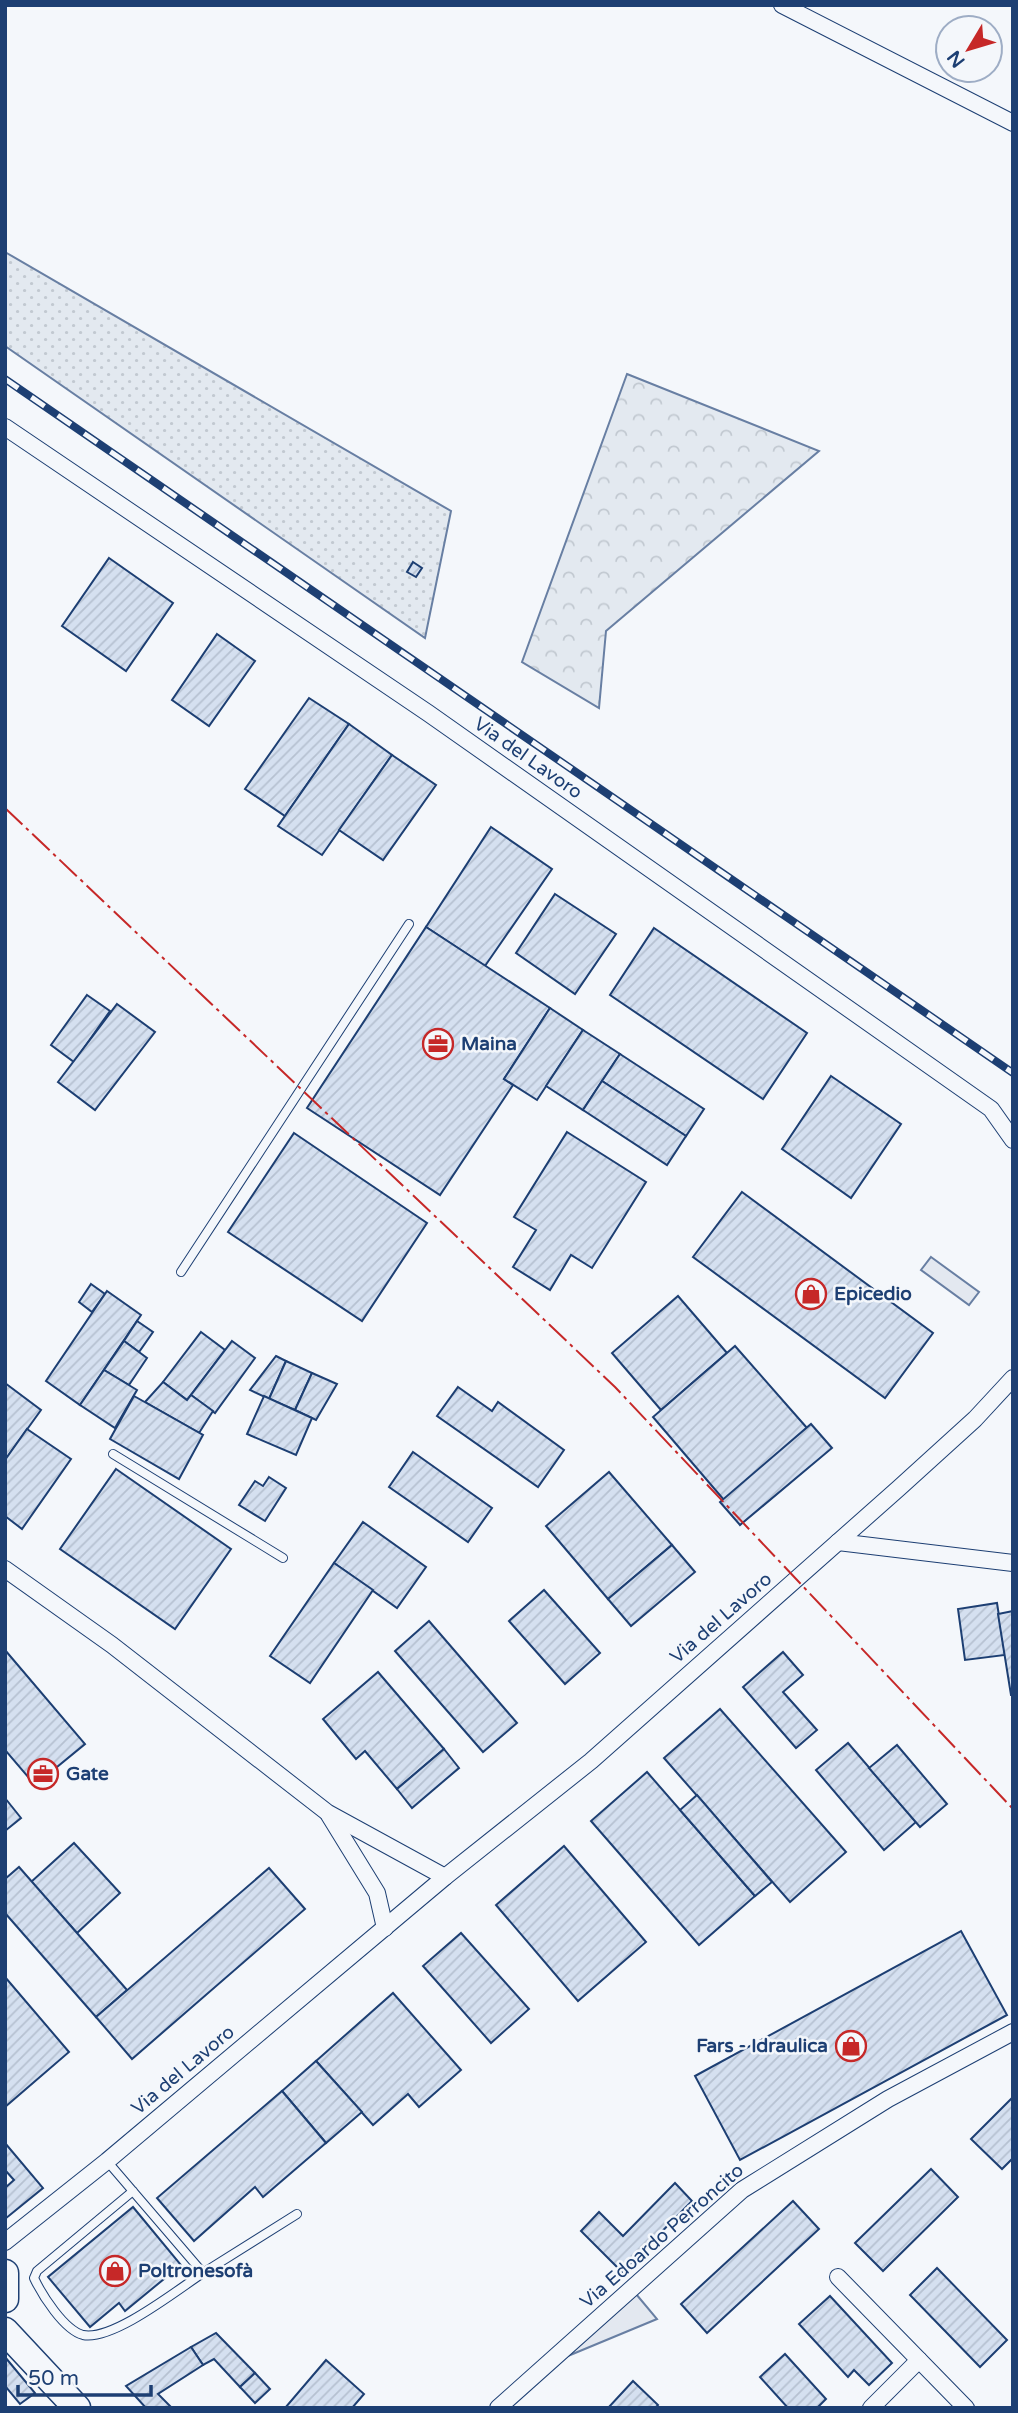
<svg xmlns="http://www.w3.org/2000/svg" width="1018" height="2413" viewBox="0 0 1018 2413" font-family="'Varela Round',sans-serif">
  <defs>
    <pattern id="grass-dots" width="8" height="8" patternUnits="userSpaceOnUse" patternTransform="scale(1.75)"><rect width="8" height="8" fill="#e3e9f0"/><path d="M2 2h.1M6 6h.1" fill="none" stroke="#c2c9d1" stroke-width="1.8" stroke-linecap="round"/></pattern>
    <pattern id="forest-crowns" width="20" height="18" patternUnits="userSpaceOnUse" patternTransform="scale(1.75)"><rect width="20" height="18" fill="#e3e9f0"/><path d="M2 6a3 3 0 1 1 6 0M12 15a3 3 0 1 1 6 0" fill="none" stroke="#c2c9d1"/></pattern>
    <pattern id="building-hatch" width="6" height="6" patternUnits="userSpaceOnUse" patternTransform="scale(1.75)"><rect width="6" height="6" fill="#d5e0f0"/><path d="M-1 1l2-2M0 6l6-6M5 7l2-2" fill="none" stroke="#b6c1d1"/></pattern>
  </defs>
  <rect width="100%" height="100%" fill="#f4f7fb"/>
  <polygon fill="url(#grass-dots)" stroke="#687fa3" stroke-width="2" points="5,252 451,511 425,638 5,346"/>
  <polygon fill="url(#forest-crowns)" stroke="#687fa3" stroke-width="2" points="627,374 819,451 606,631 599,708 522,662"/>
  <g fill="#e3e8f0" stroke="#687fa3" stroke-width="2">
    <polygon points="931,1257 979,1292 969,1305 921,1270"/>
    <polygon points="631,2288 657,2319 551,2363"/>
  </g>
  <g fill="url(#building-hatch)" stroke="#1d3f73" stroke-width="2">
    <polygon points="109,558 173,603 126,671 62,626"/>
    <polygon points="413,562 422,568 416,577 407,572"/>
    <polygon points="217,634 255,661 209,726 172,700"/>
    <polygon points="309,698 349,724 285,816 245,789"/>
    <polygon points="349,724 392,755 322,855 278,826"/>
    <polygon points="392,755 436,785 383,860 339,830"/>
    <polygon points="491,827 552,869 485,966 426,927"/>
    <polygon points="555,894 616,934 575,994 516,953"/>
    <polygon points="426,927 550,1008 504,1079 513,1085 440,1195 307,1108"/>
    <polygon points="654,928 807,1033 763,1099 610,995"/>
    <polygon points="87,995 110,1011 74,1062 51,1045"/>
    <polygon points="117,1004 155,1032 95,1110 58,1082"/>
    <polygon points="550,1008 583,1030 537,1100 504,1079"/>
    <polygon points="583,1030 620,1054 583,1110 546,1086"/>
    <polygon points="620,1054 704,1109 686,1136 602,1081"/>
    <polygon points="831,1076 901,1124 851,1198 782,1149"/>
    <polygon points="602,1081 686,1136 667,1165 583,1110"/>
    <polygon points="567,1132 646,1182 592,1268 571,1255 550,1290 513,1267 536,1230 514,1217"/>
    <polygon points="294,1133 427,1223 362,1321 228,1232"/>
    <polygon points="742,1192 933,1333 885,1398 693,1257"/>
    <polygon points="91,1284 105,1294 92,1312 79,1302"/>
    <polygon points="107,1291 141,1315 80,1405 46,1381"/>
    <polygon points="678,1296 727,1353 661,1410 612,1353"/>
    <polygon points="137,1321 153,1332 139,1352 124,1341"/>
    <polygon points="201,1332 225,1350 187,1400 163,1382"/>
    <polygon points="124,1341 147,1358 129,1385 104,1370"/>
    <polygon points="232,1341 255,1358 215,1413 191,1395"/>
    <polygon points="735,1346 807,1428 724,1500 653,1417"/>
    <polygon points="276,1356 286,1361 269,1399 250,1390"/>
    <polygon points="286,1361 312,1373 295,1410 269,1399"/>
    <polygon points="104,1370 137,1390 115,1428 80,1405"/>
    <polygon points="312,1373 337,1384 316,1420 295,1410"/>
    <polygon points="163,1382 187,1400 191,1395 213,1411 199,1433 145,1402"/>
    <polygon points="5,1383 41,1410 5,1460"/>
    <polygon points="458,1387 492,1411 498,1402 564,1450 538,1487 437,1416"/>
    <polygon points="134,1396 203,1435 179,1479 110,1439"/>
    <polygon points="264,1396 312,1418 296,1455 247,1434"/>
    <polygon points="811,1424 832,1448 740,1525 720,1502"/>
    <polygon points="27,1429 71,1459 22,1529 5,1516 5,1460"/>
    <polygon points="413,1452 492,1508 468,1542 389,1487"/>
    <polygon points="116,1469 231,1549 175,1629 60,1549"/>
    <polygon points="609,1472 672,1545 608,1599 546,1526"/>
    <polygon points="269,1477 286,1488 265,1521 239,1505 255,1481 263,1486"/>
    <polygon points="363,1522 426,1567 397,1608 334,1563"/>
    <polygon points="672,1545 695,1572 631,1626 608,1599"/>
    <polygon points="334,1563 373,1590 310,1683 270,1656"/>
    <polygon points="544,1590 600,1653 565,1684 509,1621"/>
    <polygon points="997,1603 1005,1655 965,1660 958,1609"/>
    <polygon points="1013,1611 1013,1695 1011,1695 998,1614"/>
    <polygon points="429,1621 517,1723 483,1752 395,1651"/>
    <polygon points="5,1650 85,1744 35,1785 5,1750"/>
    <polygon points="783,1652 803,1675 783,1692 817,1730 796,1748 743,1687"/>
    <polygon points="378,1672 444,1749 397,1789 365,1751 356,1759 323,1719"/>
    <polygon points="720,1709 846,1852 790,1902 664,1758"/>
    <polygon points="848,1743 916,1822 884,1850 816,1770"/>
    <polygon points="897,1745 947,1804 920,1827 869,1768"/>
    <polygon points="444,1749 459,1768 412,1808 397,1789"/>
    <polygon points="647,1772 755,1896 699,1945 591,1821"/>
    <polygon points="697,1795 772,1882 755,1896 680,1810"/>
    <polygon points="5,1798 21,1818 5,1831"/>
    <polygon points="74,1843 120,1893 77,1933 31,1882"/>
    <polygon points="564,1846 646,1942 578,2001 496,1905"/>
    <polygon points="19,1867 127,1990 96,2017 5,1913 5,1879"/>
    <polygon points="269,1868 305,1909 132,2059 96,2017"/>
    <polygon points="961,1931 1007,2015 740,2160 695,2076"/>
    <polygon points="461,1933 529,2009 491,2043 423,1966"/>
    <polygon points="5,1977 69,2052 5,2107"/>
    <polygon points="393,1993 461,2070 419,2107 408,2094 373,2125 316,2061"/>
    <polygon points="316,2061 362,2112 326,2143 282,2091"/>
    <polygon points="282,2091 326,2143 263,2197 255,2187 194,2241 157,2198"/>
    <polygon points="1013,2097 1013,2158 1002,2169 971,2139"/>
    <polygon points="5,2143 43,2188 5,2219 5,2188 14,2180 5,2170"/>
    <polygon points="931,2169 958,2197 883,2271 855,2243"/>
    <polygon points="675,2183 692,2201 622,2272 581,2231 599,2212 623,2236"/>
    <polygon points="793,2201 819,2229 707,2333 681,2304"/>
    <polygon points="133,2207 181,2265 125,2311 119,2303 90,2327 48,2277"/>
    <polygon points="937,2268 1007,2340 980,2367 910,2295"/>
    <polygon points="830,2296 892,2363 869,2385 854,2370 848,2377 799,2324"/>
    <polygon points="216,2333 255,2373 240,2387 214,2359 203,2365 191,2347"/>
    <polygon points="191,2347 203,2365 158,2394 170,2406 168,2408 146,2408 126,2386"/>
    <polygon points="785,2354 826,2399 817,2408 788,2408 760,2377"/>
    <polygon points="5,2357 35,2393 20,2404 5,2386"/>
    <polygon points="326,2360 364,2394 352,2408 285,2408"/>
    <polygon points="255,2373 270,2389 255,2403 240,2387"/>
    <polygon points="633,2381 658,2405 655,2408 608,2408"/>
  </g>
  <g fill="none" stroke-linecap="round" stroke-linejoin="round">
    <g stroke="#1d3f73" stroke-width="10">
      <g id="lane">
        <polyline points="181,1272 409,924"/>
        <polyline points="113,1454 283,1558"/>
        <path d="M107 2161 203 2273C177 2290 113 2341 83 2335 64 2330 42 2295 34 2278L37 2271 133 2191"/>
        <polyline points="203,2273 297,2214"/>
      </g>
    </g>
    <g stroke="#1d3f73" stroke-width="18">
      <g id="street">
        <polyline points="782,5 1013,123"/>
        <polyline points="5,427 428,713 991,1109 1013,1140"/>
        <polyline points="838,1542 1013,1563"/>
        <polyline points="5,1569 112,1645 328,1813 445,1877"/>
        <polyline points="329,1815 377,1893 385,1928"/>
        <polyline points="5,2242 107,2161 445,1877 591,1761 899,1488 975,1419 1013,1378"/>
        <polyline points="838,2277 966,2408"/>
        <polyline points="498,2408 742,2190 888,2099 1013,2032"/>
        <polyline points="871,2408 919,2360"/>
      </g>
    </g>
    <g stroke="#1d3f73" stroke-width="29">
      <g id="primary">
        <polyline points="5,2273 5,2299"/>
        <polyline points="5,2331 77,2408"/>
      </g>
    </g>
    <use href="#lane" stroke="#f4f7fb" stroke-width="8"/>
    <use href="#street" stroke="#f4f7fb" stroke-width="16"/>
    <use href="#primary" stroke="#f4f7fb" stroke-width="26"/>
    <g stroke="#1d3f73" stroke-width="8">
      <polyline id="rail" points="5,379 1013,1073"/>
    </g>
    <use href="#rail" stroke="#f4f7fb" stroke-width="5" stroke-dasharray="16" stroke-linecap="butt"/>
    <polyline stroke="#c62828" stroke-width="2" stroke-dasharray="24 5 3.5 5" stroke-linecap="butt" points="5,808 615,1387 1013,1809"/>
  </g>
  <defs>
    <g id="office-ring" transform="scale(1.575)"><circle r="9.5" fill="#f4f7fb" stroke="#c62828" stroke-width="1.5"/><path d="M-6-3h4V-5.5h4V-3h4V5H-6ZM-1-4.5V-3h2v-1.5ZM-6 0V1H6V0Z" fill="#c62828"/></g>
    <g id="shop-ring" transform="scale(1.575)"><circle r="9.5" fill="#f4f7fb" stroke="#c62828" stroke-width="1.5"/><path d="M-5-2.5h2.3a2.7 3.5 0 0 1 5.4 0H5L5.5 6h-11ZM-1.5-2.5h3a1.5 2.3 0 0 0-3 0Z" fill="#c62828"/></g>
  </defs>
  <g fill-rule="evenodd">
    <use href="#office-ring" x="438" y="1044"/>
    <use href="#shop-ring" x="811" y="1294"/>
    <use href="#office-ring" x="43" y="1774"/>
    <use href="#shop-ring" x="851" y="2046"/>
    <use href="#shop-ring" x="115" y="2271"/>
  </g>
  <g text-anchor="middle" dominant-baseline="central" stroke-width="5" stroke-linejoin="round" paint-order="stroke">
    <g font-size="19" fill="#1d3f73" stroke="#f4f7fb">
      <text transform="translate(528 758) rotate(35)">Via del Lavoro</text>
      <text transform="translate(721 1618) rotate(-41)">Via del Lavoro</text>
      <text transform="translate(183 2070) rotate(-40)">Via del Lavoro</text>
      <text transform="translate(662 2236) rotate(-41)">Via Edoardo Perroncito</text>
    </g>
    <g font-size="19" font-weight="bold" fill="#1d3f73" stroke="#f4f7fb" text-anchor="start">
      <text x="461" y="1044">Maina</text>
      <text x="834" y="1294">Epicedio</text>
      <text x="66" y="1774">Gate</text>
      <text x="828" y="2046" text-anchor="end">Fars - Idraulica</text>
      <text x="138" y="2271">Poltronesofà</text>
    </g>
  </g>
  <rect width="1018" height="2413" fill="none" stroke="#1d3f73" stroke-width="14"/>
  <g transform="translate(969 49) rotate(232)"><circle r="33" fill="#f4f7fb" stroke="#9eadc5" stroke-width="2"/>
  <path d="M0-5L12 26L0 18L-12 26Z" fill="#c62828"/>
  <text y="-10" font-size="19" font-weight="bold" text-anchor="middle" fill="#1d3f73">N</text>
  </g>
  <path d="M18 2385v10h133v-10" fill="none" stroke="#1d3f73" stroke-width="3.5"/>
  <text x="28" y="2385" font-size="21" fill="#1d3f73" stroke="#f4f7fb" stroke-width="5" paint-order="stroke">50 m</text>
</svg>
